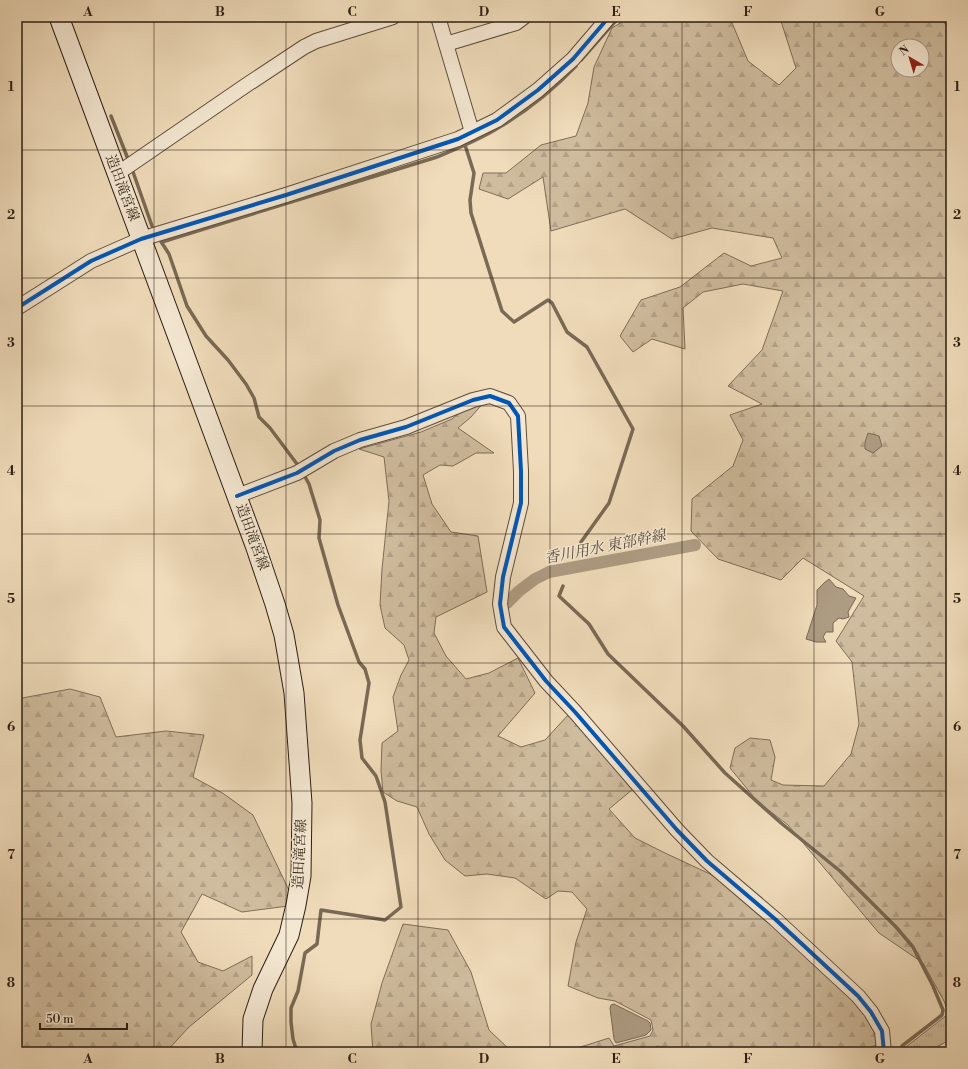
<svg xmlns="http://www.w3.org/2000/svg" width="968" height="1069" viewBox="0 0 968 1069" font-family="'Libre Bodoni','Noto Serif JP',serif">
  <defs>
    <pattern id="grass-tufts" width="24" height="20" patternUnits="userSpaceOnUse"><rect width="24" height="20" fill="#cfbc9e"/><path d="M3 7l-1-3M5 7V3M7 7l1-3M15 17l-1-3M17 17v-4M19 17l1-3" fill="none" stroke="#b2a187"/></pattern>
    <pattern id="forest-firs" width="22" height="20" patternUnits="userSpaceOnUse"><rect width="22" height="20" fill="#cfbc9e"/><path d="M5 1l3.5 6h-7zM16 11l3.5 6h-7z" fill="#b2a187"/></pattern>
  </defs>
  <rect width="100%" height="100%" fill="#f0dcbb"/>
  <filter id="stains"><feTurbulence type="fractalNoise" baseFrequency=".005" numOctaves="4"/><feColorMatrix values="0 0 0 0 .2 0 0 0 0 .09 0 0 0 0 .02 0 0 0 .5 -.17"/></filter>
  <radialGradient id="worn" r=".72"><stop offset=".6" stop-color="#630" stop-opacity="0"/><stop offset="1" stop-color="#630" stop-opacity=".3"/></radialGradient>
  <polygon fill="url(#grass-tufts)" stroke="#7e6d58" points="947,1015 951,1016 951,1039 928,1052 892,1052 891,1047 898,1048 902,1050"/>
  <g fill="url(#forest-firs)" stroke="#7e6d58" fill-rule="evenodd">
    <path d="M630 17H726L730 18 748 61 779 85 796 68 780 18 774 17H944L945 24 951 30V1012L948 1011 944 1001 923 963 879 933 788 825 758 802 730 768 735 748 750 738 770 740 775 757 771 780 783 785 824 786 851 754 859 724 852 662 836 641 864 596 803 558 781 580 718 559 691 531 692 499 733 466 743 440 730 415 762 404 728 386 762 350 783 291 743 284 703 292 683 308 685 349 652 339 633 352 620 336 641 300 680 287 724 253 751 266 782 258 773 238 712 228 672 239 625 209 551 231 543 177 508 199 479 189 483 173H506L541 145 576 136 588 103 594 67 612 28ZM898 46H922V70H898Z"/>
    <polygon points="485,401 471,417 458,428 494,453 476,453 453,466 440,465 423,475 432,504 451,532 478,536 487,592 436,617 434,633 446,656 466,679 489,673 518,658 535,693 498,736 521,747 545,740 569,714 633,789 609,809 635,838 665,853 710,874 736,891 848,993 877,1032 878,1044 860,1052 668,1052 668,1048 657,1046 650,1052 562,1052 587,1045 609,1038 614,1046 650,1036 653,1030 651,1020 615,1001 598,998 568,986 576,942 587,909 572,892 558,891 546,899 515,878 487,874 465,876 445,860 429,834 417,807 397,801 383,792 381,771 382,743 398,731 393,697 401,675 409,660 404,645 385,628 380,605 382,569 389,501 384,457 359,449 421,432 452,419 461,411"/>
    <polygon points="70,689 100,697 116,737 166,731 204,735 193,777 224,794 253,815 296,905 242,912 202,894 181,932 198,962 223,971 252,956 252,975 189,1027 166,1052 17,1052 17,699"/>
    <polygon points="403,924 448,930 471,972 489,1030 512,1052 373,1052 371,1024 382,983"/>
  </g>
  <g fill="#ad9b82" stroke="#796955">
    <polygon points="868,433 879,436 882,446 873,453 865,449 865,442"/>
    <polygon points="829,579 836,587 843,589 849,596 856,598 848,612 849,617 843,619 839,618 833,623 833,632 826,632 823,637 826,642 816,642 806,639 817,605 817,590 824,583"/>
    <polygon points="614,1004 648,1021 650,1023 651,1030 646,1035 616,1043 614,1039 610,1008 611,1005"/>
  </g>
  <g fill="none" stroke-linecap="round" stroke-linejoin="round">
    <g stroke="#796955" stroke-width="3.5">
      <polyline points="581,60 619,17"/>
      <polyline points="111,116 128,159"/>
      <polyline points="465,145 474,173 470,200 471,213 502,311 514,322 548,300 552,303 567,332 587,347 633,429 609,503 581,542"/>
      <polyline points="132,169 152,226"/>
      <polyline points="160,240 169,254 187,306 206,336 228,360 246,384 254,398 259,417 270,428 300,468"/>
      <path d="M162 242 178 237 437 157C458 148 479 140 498 128 527 111 553 90 576 66"/>
      <polyline points="563,586 559,596 589,624 608,654 683,726 725,773 781,823 840,871 896,927 913,947 933,986 943,1010 942,1015 902,1046"/>
      <polyline points="297,1052 293,1039 291,1022 291,1008 298,991 305,953 317,944 321,910 385,920 401,907 385,802 376,776 362,758 360,740 369,683 365,669 359,662 338,605 319,538 320,520 309,484 303,473"/>
    </g>
    <polyline stroke="#ad9b82" stroke-width="12" points="507,603 519,591 535,579 549,572 695,545"/>
    <g stroke="#5d4e3c" stroke-width="16">
      <g id="minor">
        <polyline points="438,17 472,132"/>
        <polyline points="446,44 516,23 524,17"/>
        <polyline points="116,172 124,169 245,86 304,47 316,41 393,17"/>
        <polyline points="17,308 91,261 141,239 286,195 458,139 497,120 538,90 573,59 609,17"/>
        <polyline points="237,496 297,473 334,451 360,440 406,427 473,400 490,396 509,403 518,416 521,471 521,503 503,577 500,604 504,627 546,681 575,712 677,830 707,861 775,919 858,996 871,1012 882,1031 884,1052"/>
      </g>
    </g>
    <g stroke="#2c1e12" stroke-width="21">
      <polyline id="secondary" points="59,17 255,545 275,604 284,635 294,693 302,803 301,876 296,905 289,935 263,989 253,1019 252,1052"/>
    </g>
    <use href="#minor" stroke="#f5e8d3" stroke-width="14"/>
    <use href="#secondary" stroke="#f5e8d3" stroke-width="19"/>
    <g stroke="#f5e8d3" stroke-width="6">
      <g id="cycleway">
        <polyline points="17,308 91,261 141,239 286,195 458,139 497,120 538,90 573,59 609,17"/>
        <polyline points="237,496 297,473 334,451 360,440 406,427 473,400 490,396 509,403 518,416 521,471 521,503 503,577 500,604 504,627 546,681 575,712 677,830 707,861 775,919 858,996 871,1012 882,1031 884,1052"/>
      </g>
    </g>
    <use href="#cycleway" stroke="#0057b8" stroke-width="4"/>
  </g>
  <path fill="none" stroke="#2c1e12" stroke-width="1" stroke-opacity="0.55" d="M154 17V1052M286 17V1052M418 17V1052M550 17V1052M682 17V1052M814 17V1052M17 150H951M17 278H951M17 406H951M17 534H951M17 663H951M17 791H951M17 919H951"/>
  <g text-anchor="middle" dominant-baseline="central" stroke-width="3" stroke-linejoin="round" paint-order="stroke">
    <g font-size="14" fill="#2c1e12" stroke="#f5e8d3">
      <text transform="translate(122 188) rotate(69)">造田滝宮線</text>
      <text transform="translate(252 537) rotate(70)">造田滝宮線</text>
      <text transform="translate(300 854) rotate(-87)">造田滝宮線</text>
    </g>
    <g font-size="15" font-style="italic" fill="#594a39" stroke="#f5e8d3">
      <text transform="translate(605 547) rotate(-11)">香川用水 東部幹線</text>
    </g>
  </g>
  <rect width="968" height="1069" fill="none" stroke="#f0dcbb" stroke-width="44"/>
  <g transform="translate(910 58) rotate(322)"><circle r="19" fill="#f5e8d3" stroke="#a59786"/>
  <path d="M0-3L7 15L0 10L-7 15Z" fill="#8f2418"/>
  <text y="-6" font-size="11" font-weight="bold" text-anchor="middle" fill="#2c1e12">N</text>
  </g>
  <path d="M40 1023v6h87v-6" fill="none" stroke="#2c1e12" stroke-width="2"/>
  <text x="46" y="1023" font-size="12" fill="#2c1e12" stroke="#f5e8d3" stroke-width="3" paint-order="stroke">50 m</text>
  <rect x="22" y="22" width="924" height="1025" fill="none" stroke="#2c1e12" stroke-width="1.5"/>
  <g font-size="13" text-anchor="middle" font-weight="bold" fill="#2c1e12">
    <text x="88" y="16">A</text>
    <text x="220" y="16">B</text>
    <text x="352" y="16">C</text>
    <text x="484" y="16">D</text>
    <text x="616" y="16">E</text>
    <text x="748" y="16">F</text>
    <text x="880" y="16">G</text>
    <text x="11" y="91">1</text>
    <text x="957" y="91">1</text>
    <text x="11" y="219">2</text>
    <text x="957" y="219">2</text>
    <text x="11" y="347">3</text>
    <text x="957" y="347">3</text>
    <text x="11" y="475">4</text>
    <text x="957" y="475">4</text>
    <text x="11" y="603">5</text>
    <text x="957" y="603">5</text>
    <text x="11" y="731">6</text>
    <text x="957" y="731">6</text>
    <text x="11" y="859">7</text>
    <text x="957" y="859">7</text>
    <text x="11" y="987">8</text>
    <text x="957" y="987">8</text>
    <text x="88" y="1063">A</text>
    <text x="220" y="1063">B</text>
    <text x="352" y="1063">C</text>
    <text x="484" y="1063">D</text>
    <text x="616" y="1063">E</text>
    <text x="748" y="1063">F</text>
    <text x="880" y="1063">G</text>
  </g>
  <rect width="100%" height="100%" filter="url(#stains)"/>
  <rect width="100%" height="100%" fill="url(#worn)"/>
</svg>
